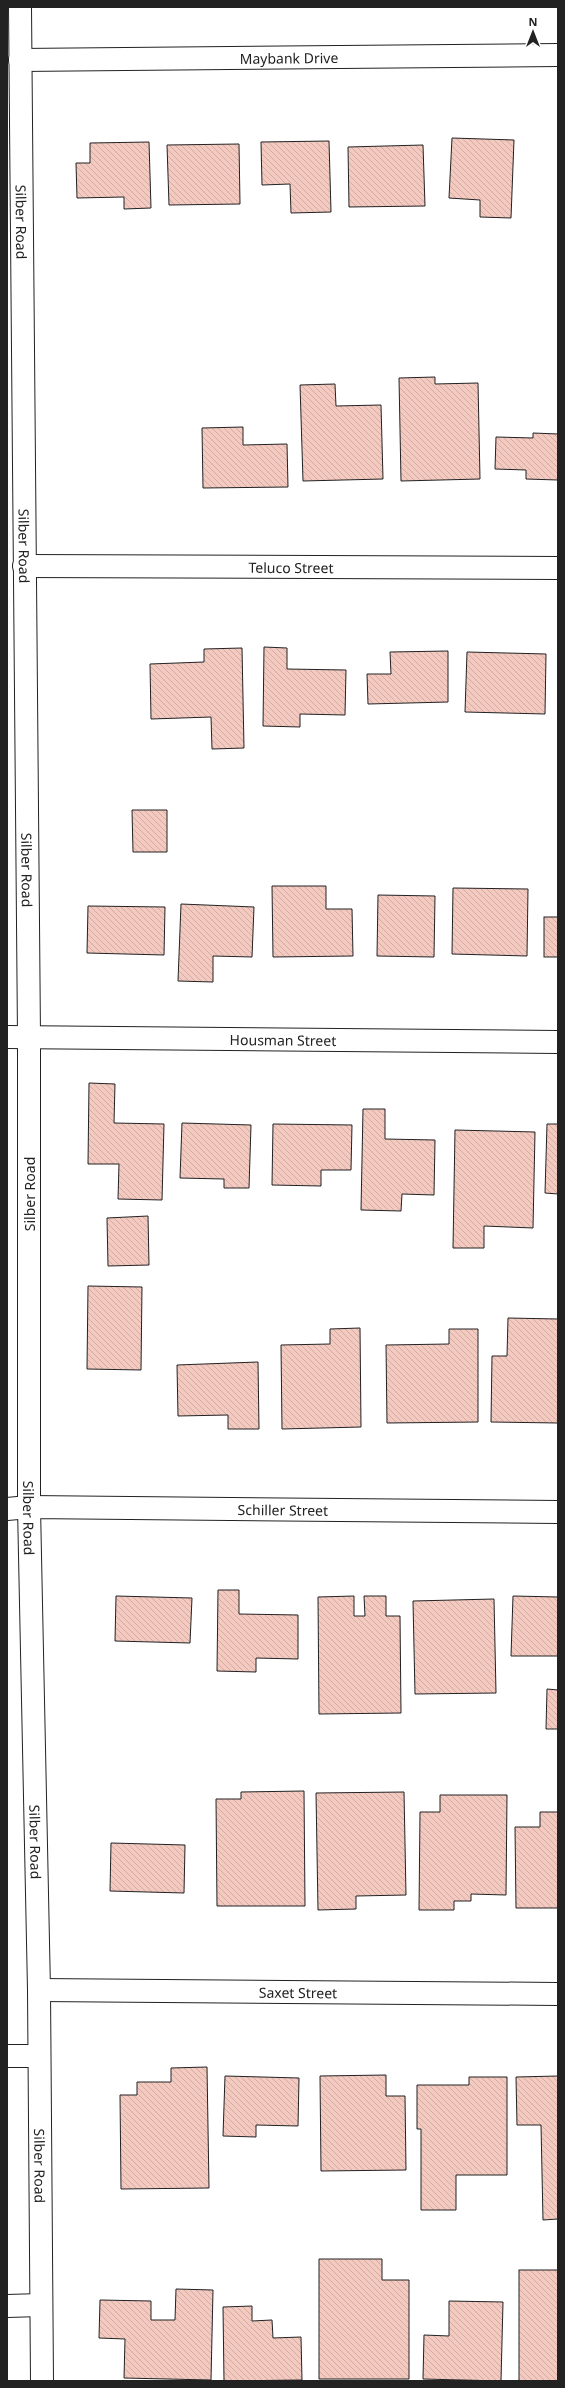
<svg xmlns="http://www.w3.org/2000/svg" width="565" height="2388" viewBox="0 0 565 2388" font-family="'Noto Sans',sans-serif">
  <defs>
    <pattern id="building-back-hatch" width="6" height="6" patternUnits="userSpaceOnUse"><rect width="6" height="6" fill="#f3c9c0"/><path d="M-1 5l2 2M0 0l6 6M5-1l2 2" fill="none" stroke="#d0aca5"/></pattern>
  </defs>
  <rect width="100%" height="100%" fill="#fff"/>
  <g fill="url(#building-back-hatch)" stroke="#222">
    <polygon points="452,138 514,140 511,218 480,217 480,200 449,198"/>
    <polygon points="329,141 331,212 291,213 290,184 262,185 261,142"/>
    <polygon points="149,142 151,208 124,209 124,197 77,198 76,163 90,163 90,143"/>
    <polygon points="239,144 240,204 169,205 167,145"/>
    <polygon points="423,145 425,206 349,207 348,147"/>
    <polygon points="435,377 435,384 478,383 480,479 401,481 399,378"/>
    <polygon points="335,384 336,406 381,405 383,479 303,481 300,385"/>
    <polygon points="243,427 243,445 287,444 288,487 203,488 202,428"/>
    <polygon points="533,433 558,434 558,480 526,479 526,470 495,469 496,437 533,438"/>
    <polygon points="264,647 287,648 287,669 346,670 345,715 300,714 300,727 263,726"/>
    <polygon points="242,648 244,748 212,749 211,717 151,719 150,664 204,662 204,649"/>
    <polygon points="448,651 448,702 368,704 367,674 391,674 390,652"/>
    <polygon points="467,652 546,654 545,714 465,712"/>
    <polygon points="132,810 167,810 167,852 133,852"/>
    <polygon points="272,886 326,886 326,909 352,909 353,956 273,957"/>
    <polygon points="453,888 528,889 527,956 452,954"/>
    <polygon points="378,895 435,896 434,957 377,956"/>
    <polygon points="181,904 254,907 252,957 213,956 213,982 178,981"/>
    <polygon points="88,906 165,907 164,955 87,953"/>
    <rect x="544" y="917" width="14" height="40"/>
    <polygon points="89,1083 115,1084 114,1123 164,1124 162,1200 118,1199 119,1164 88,1164"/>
    <polygon points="363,1109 385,1109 385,1139 435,1140 434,1195 402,1194 401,1211 361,1210"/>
    <polygon points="182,1123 251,1125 249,1188 224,1188 224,1179 180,1178"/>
    <polygon points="273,1124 352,1125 351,1170 321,1170 321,1186 272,1185"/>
    <polygon points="547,1124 558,1124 558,1194 545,1193"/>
    <polygon points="455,1130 535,1132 533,1228 484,1226 484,1248 453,1248"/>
    <polygon points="148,1216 149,1265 108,1266 107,1218"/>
    <polygon points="88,1286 142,1287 141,1370 87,1369"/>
    <polygon points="508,1318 558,1319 558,1423 491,1422 492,1356 507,1356"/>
    <polygon points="360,1328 361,1427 282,1429 281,1345 330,1344 330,1329"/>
    <polygon points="449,1329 478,1329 478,1422 387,1423 386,1345 449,1344"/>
    <polygon points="258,1362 259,1429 228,1429 228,1415 178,1416 177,1365"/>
    <polygon points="218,1590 239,1590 239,1614 298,1615 298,1659 256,1658 256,1672 217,1671"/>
    <polygon points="116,1596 192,1598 190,1643 115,1641"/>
    <polygon points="354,1596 354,1616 365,1616 364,1596 386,1596 386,1616 400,1616 401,1713 319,1714 318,1597"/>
    <polygon points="513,1596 558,1597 558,1656 511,1656"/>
    <polygon points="494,1599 496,1693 415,1694 413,1601"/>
    <polygon points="547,1689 558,1690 558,1729 546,1729"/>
    <polygon points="304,1791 305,1906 217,1906 216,1799 241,1799 241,1792"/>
    <polygon points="404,1792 406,1895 356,1896 356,1909 318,1910 316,1793"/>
    <polygon points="440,1795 507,1795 506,1895 471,1894 471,1901 454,1901 454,1910 419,1910 420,1812 440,1812"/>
    <polygon points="540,1812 558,1812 558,1908 516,1908 515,1827 540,1827"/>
    <polygon points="111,1843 185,1845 184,1893 110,1891"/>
    <polygon points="207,2067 209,2188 121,2189 120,2095 137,2095 137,2082 171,2082 171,2068"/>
    <polygon points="386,2075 386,2096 405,2096 406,2170 321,2171 320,2076"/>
    <polygon points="225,2076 299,2078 298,2126 256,2125 256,2137 223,2136"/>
    <polygon points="558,2076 558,2219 543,2220 541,2125 517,2125 516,2077"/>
    <polygon points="469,2077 507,2077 507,2175 456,2175 456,2210 421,2210 421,2129 417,2129 417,2085 469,2085"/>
    <polygon points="319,2259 382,2259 382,2280 409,2280 409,2379 319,2379"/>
    <rect x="519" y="2270" width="39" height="111"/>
    <polygon points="176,2289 213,2290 211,2380 124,2378 125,2339 99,2338 100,2300 151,2301 151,2320 175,2320"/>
    <polygon points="449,2301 503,2302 501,2381 423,2379 424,2335 449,2336"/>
    <polygon points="252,2306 252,2321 272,2320 273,2338 301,2337 302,2380 224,2381 223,2307"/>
  </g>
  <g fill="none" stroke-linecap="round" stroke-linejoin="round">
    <g stroke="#222" stroke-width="24">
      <g id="street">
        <path id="s1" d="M20 60 558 55"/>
        <path id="s2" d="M24 566 558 568"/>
        <path id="s3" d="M7 1037 558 1042"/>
        <path id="s4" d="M7 1509 29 1507 558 1512"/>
        <path id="s5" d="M39 1990 558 1994"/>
        <polyline points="7,2056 38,2056"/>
        <polyline points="7,2306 41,2305"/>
      </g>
    </g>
    <g stroke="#222" stroke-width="24">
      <g id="secondary">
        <path id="s6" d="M20 7 29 1037V1507L39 1990 42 2381"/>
      </g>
    </g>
    <use href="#street" stroke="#fff" stroke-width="22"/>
    <use href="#secondary" stroke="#fff" stroke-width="22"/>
  </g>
  <g text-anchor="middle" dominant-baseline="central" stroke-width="3" stroke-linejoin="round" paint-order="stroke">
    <g font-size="14" fill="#222" stroke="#fff">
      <text stroke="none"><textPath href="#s1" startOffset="269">Maybank Drive</textPath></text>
      <text stroke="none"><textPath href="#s6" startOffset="215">Silber Road</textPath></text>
      <text stroke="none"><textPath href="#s6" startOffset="539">Silber Road</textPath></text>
      <text stroke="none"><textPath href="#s2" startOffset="267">Teluco Street</textPath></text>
      <text stroke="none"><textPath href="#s6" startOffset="863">Silber Road</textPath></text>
      <text stroke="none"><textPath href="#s3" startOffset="276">Housman Street</textPath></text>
      <text transform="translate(29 1194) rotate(-90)">Silber Road</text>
      <text stroke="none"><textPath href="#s4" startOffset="276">Schiller Street</textPath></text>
      <text stroke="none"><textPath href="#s6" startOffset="1511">Silber Road</textPath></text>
      <text stroke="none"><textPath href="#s6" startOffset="1835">Silber Road</textPath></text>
      <text stroke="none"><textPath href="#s5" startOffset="259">Saxet Street</textPath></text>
      <text stroke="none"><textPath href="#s6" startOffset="2159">Silber Road</textPath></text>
    </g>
  </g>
  <rect width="565" height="2388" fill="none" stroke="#222222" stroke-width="16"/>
  <g transform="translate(533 32)" stroke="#ffffff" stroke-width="3" paint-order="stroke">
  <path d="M0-3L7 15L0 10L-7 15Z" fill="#222222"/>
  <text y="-6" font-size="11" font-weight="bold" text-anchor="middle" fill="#222222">N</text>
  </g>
</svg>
